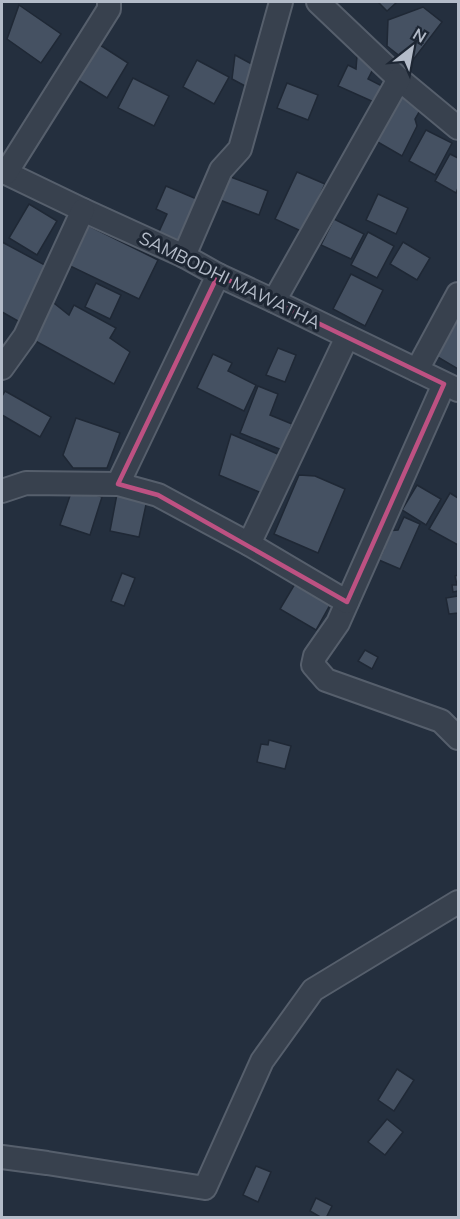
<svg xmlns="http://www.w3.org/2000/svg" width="460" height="1219" viewBox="0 0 460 1219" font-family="Mulish,sans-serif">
  <rect width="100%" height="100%" fill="#242f3e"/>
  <g fill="#455162" stroke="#1f2835" stroke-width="1.5">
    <polygon points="378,2 397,2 387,11"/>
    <polygon points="19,5 61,34 41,63 7,39"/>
    <polygon points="423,7 442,22 410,64 387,46 388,20"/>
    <polygon points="100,45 128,63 107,98 78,80"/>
    <polygon points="235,55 257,67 247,87 232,79"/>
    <polygon points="357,56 375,65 368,79 384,87 376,103 338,86 348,65 356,69"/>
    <polygon points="197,60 229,77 214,104 183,87"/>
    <polygon points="133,78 169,96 154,126 118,108"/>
    <polygon points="287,83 318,95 308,120 277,108"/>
    <polygon points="401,95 422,107 415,119 417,126 402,156 376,141"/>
    <polygon points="426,130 452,143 435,175 409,161"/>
    <polygon points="450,154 458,158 458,188 456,193 435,181"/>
    <polygon points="297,172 325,184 303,232 275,219"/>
    <polygon points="228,176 268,191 259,215 220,200"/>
    <polygon points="166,186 199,200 179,246 157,236 167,214 156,209"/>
    <polygon points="378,194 408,208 396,234 366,220"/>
    <polygon points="29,204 57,221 37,255 9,238"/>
    <polygon points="334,219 364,234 351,259 321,245"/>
    <polygon points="87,225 158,260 139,299 68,265"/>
    <polygon points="368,232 394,246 377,278 351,265"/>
    <polygon points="2,242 54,270 25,325 2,312"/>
    <polygon points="403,242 430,258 417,280 390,264"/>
    <polygon points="351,274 383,290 365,326 333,309"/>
    <polygon points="96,283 121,295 110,319 85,307"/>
    <polygon points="50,300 69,315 74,305 116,328 110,338 130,352 114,384 30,338"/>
    <polygon points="456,319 458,320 458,369 436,356"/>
    <polygon points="278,348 296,355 285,382 266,375"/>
    <polygon points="213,354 232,363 228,371 256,385 244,411 197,388"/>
    <polygon points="258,386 278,394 270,415 292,424 282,450 240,433"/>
    <polygon points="5,391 51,417 40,437 2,415 2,396"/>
    <polygon points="76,418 120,433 107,468 73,468 63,455"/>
    <polygon points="231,434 280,455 264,494 219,475"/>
    <polygon points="299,475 315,476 345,489 318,553 274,534"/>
    <polygon points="417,485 441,499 426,525 402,510"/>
    <polygon points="73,487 102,497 90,535 60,525"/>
    <polygon points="450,493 458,498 458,545 429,529"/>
    <polygon points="117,494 147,500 139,537 110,531"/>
    <polygon points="404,517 420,524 400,569 379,560 384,549 378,546 385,531 398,530"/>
    <polygon points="122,573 135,578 124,606 111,601"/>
    <polygon points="458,575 458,591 453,592 452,585 457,585 455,576"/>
    <polygon points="296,582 331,603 316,630 280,609"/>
    <polygon points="458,596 458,613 449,614 446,598"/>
    <polygon points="365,650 378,657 372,669 358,661"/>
    <polygon points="269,740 291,746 285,769 257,762 261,744 268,745"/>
    <polygon points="397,1069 414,1080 394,1111 378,1100"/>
    <polygon points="387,1119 403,1132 385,1155 368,1142"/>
    <polygon points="256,1166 271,1172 258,1202 243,1195"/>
    <polygon points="316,1198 332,1206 326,1218 322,1218 310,1211"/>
  </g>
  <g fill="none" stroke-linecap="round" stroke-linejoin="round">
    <g stroke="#565f6c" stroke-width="26">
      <g id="minor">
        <polyline points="318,2 399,79 458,128"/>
        <polyline points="2,171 83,210 184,256 218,275 274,301 458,390"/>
        <polyline points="6,173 109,9 109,2"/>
        <polyline points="184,256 221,170 240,149 281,2"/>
        <polyline points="274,301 399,79"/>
        <polyline points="2,368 25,336 83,210"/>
        <polyline points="417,370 458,294"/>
        <polyline points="444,384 338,623 315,656 313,665 326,680 441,721 458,738"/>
        <polyline points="118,484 218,275"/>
        <polyline points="2,491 26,483 118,484 158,495 249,544 347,602"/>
        <polyline points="249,544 347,337"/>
        <polyline points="2,1157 47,1163 205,1188 262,1061 313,990 458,902"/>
      </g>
    </g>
    <use href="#minor" stroke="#38414e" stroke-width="22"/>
  </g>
  <path fill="none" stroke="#bd5182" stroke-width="4.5" stroke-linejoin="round" d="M218 275 444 384 347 602 158 495 118 484Z"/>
  <g text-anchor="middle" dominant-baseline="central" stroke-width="6" stroke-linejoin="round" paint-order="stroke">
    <g font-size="18" fill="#b4bcc9" stroke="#1d2633">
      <text transform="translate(230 280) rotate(26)">SAMBODHI MAWATHA</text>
    </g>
  </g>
  <rect width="460" height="1219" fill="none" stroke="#b4bcc9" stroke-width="6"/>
  <g transform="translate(412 48) rotate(31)" stroke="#1d2633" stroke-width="4.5" paint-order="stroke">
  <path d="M0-4.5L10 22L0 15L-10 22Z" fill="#b4bcc9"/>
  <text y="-9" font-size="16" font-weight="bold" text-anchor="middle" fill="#b4bcc9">N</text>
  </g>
</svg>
